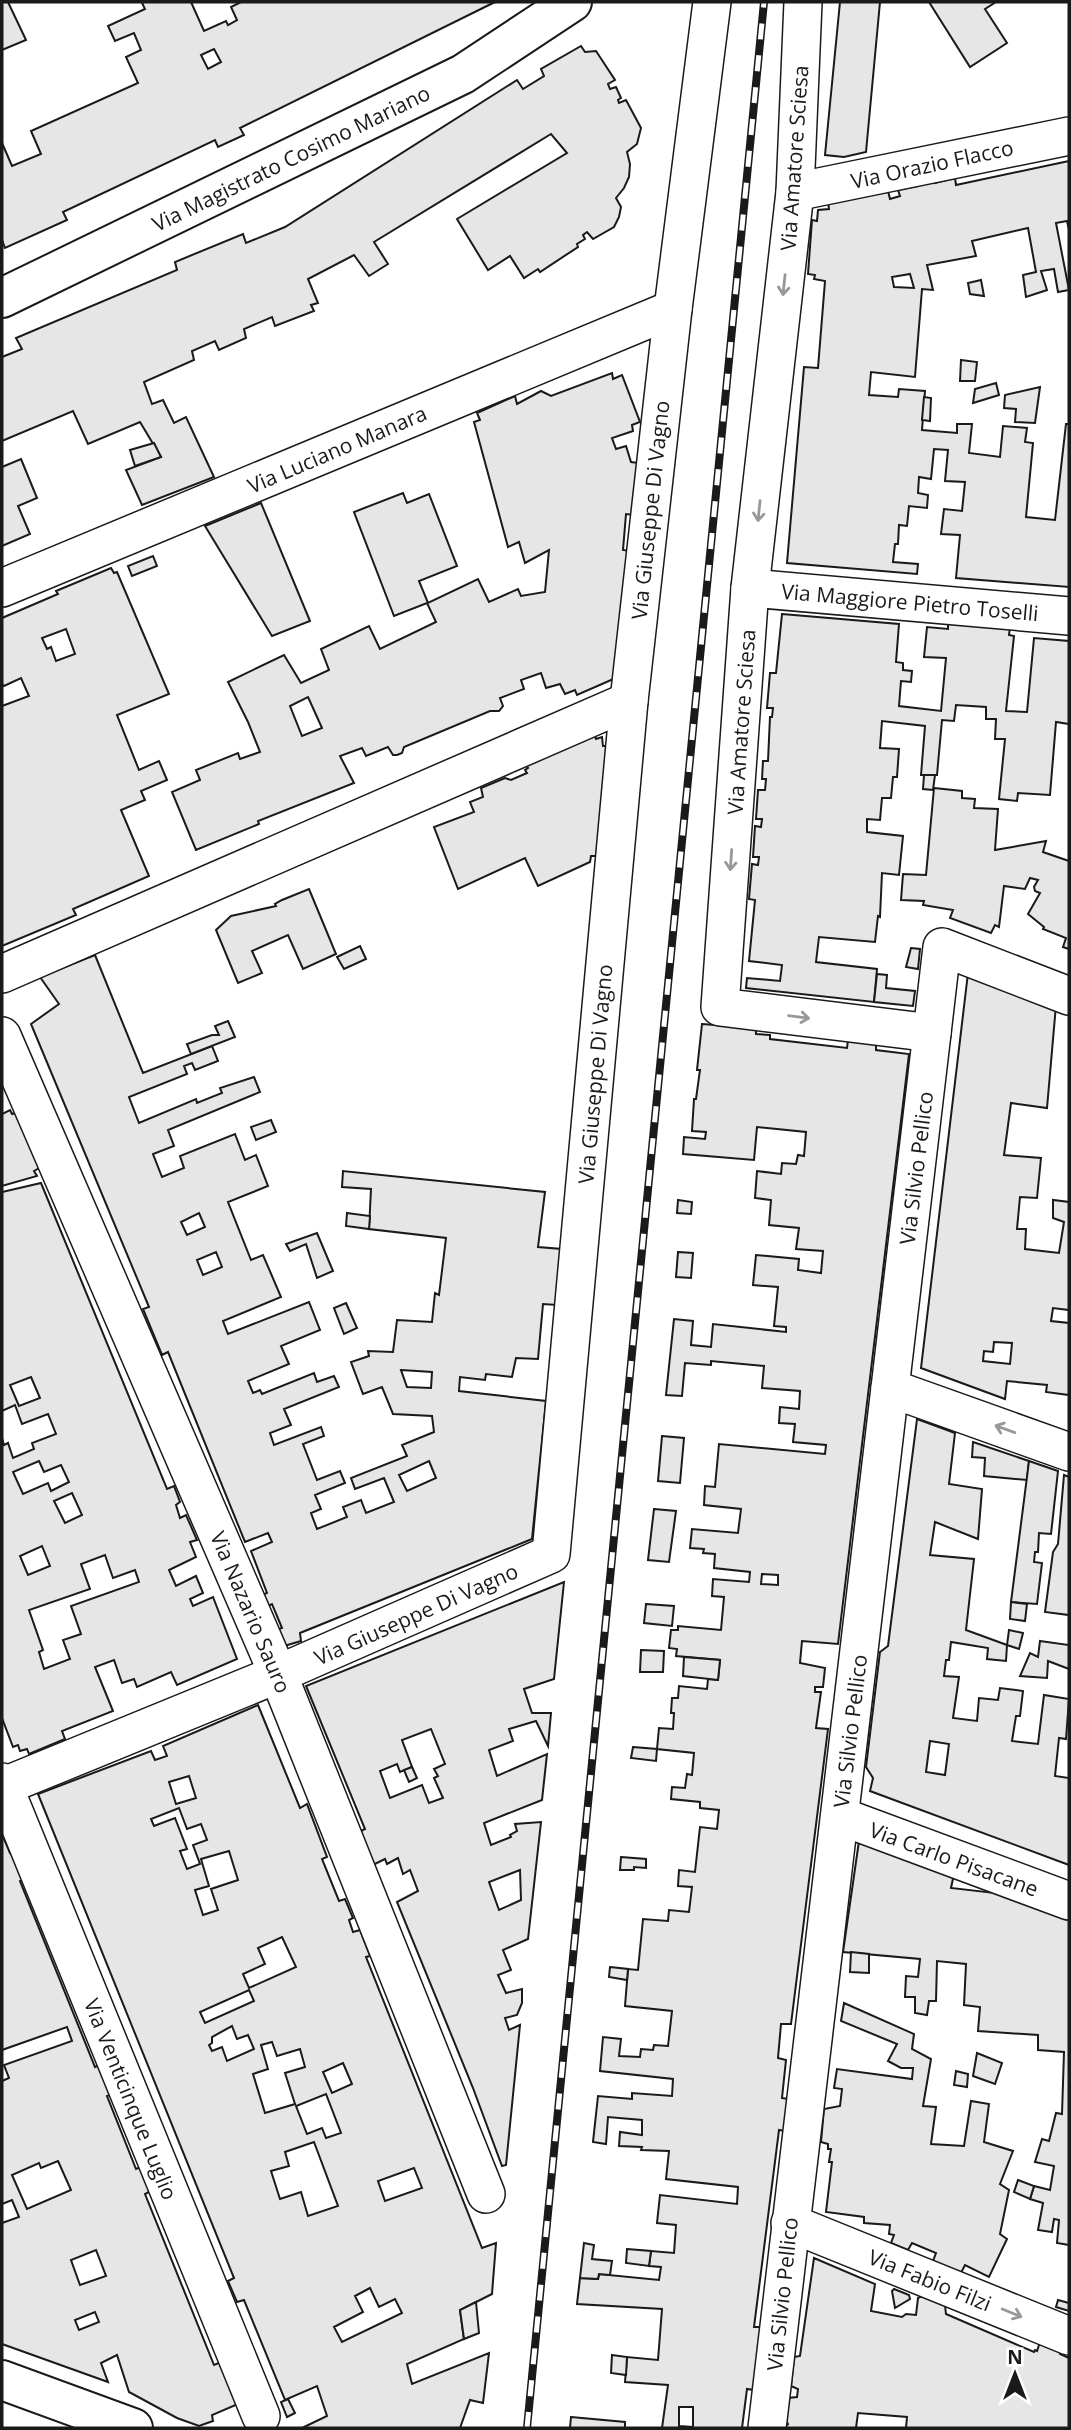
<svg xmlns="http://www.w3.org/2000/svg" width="1071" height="2430" viewBox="0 0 1071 2430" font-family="'Open Sans',sans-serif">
  <rect width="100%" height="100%" fill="#fff"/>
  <g fill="#e6e6e6" stroke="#1a1a1a" stroke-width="2" fill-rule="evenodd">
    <polygon points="2,2 8,2 26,40 2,50"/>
    <path d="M191 2 204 31 226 21 228 25 237 20 231 7 241 2H495L240 128 244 135 218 147 215 140 63 212 67 220 5 248 2 240V143L12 166 41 154 31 131 138 83 126 57 141 50 134 33 115 41 108 26 145 9 142 3 144 2ZM214 49 221 62 208 69 201 55Z"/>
    <polygon points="840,2 880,2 866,152 844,157 825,155"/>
    <polygon points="929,2 996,2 985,9 1007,43 970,67"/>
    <polygon points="581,46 585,52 596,51 615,80 608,84 610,89 616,87 621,98 618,100 619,103 626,100 641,128 637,144 627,152 630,164 629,177 624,188 616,198 621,207 619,217 614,227 593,239 587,232 583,235 585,239 577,244 578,247 540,272 538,269 524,278 510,256 488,270 457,219 567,153 551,134 374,242 388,264 369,276 354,255 308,279 318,303 311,305 314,311 275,326 272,317 244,329 246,338 219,350 215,341 192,351 194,360 144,382 152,404 163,400 174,423 186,417 214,477 142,505 126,470 161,457 140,422 88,444 73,411 2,441 2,357 22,349 16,338 177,270 175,262 243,234 246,243 285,227 517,80 523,89 544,76 541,69"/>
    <path d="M1069 161V230L1067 221 1056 223 1069 290 1058 292 1054 269 1041 271 1047 290 1026 297 1023 275 1036 272 1028 228 972 241 976 256 927 265 933 290 922 289 915 377 871 372 869 395 898 397 899 389 925 391 922 430 957 433V424H972L969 453 1000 457 1003 426 1027 428 1025 442 1033 443 1026 517 1055 520 1066 424H1069V587L956 578 960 535 941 534 944 509 962 511 965 482 945 481 948 450 934 449 931 479 919 477 918 493 928 495 927 508 909 506 907 526 899 525 898 544H895L893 562 918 564 917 574 787 563 804 367 818 368 825 281 814 279 815 275 808 274 812 220 817 221 818 210 829 209 828 202 888 191 890 199 900 196 898 190 918 186 917 184 935 180V183L955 178 956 185ZM910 274 914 288 894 287 892 277Z"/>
    <polygon points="981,280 984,296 970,294 968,283"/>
    <polygon points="961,360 977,362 975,381 960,381"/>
    <path d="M612 373 613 379 622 375 640 422 632 425 633 431 612 438 616 449 626 446 631 462 639 463 634 515 626 514 623 550 630 551 618 677 577 695 575 690 565 694 560 684 546 688 541 673 521 680 524 689 500 698 503 706 499 711H490L404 747 402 753 397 755H393L388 747 366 756 362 748 340 756 354 783 258 821 259 824 196 850 172 792 200 780 196 770 238 753 240 759 260 752 248 722 228 682 284 655 301 683 329 670 321 649 369 626 380 649 436 622 427 603 394 616 354 512 403 493 407 503 429 494 457 566 419 581 428 603 478 579 489 602 518 589 521 596 545 592 549 550 525 563 519 542 508 547 474 422 480 420 477 413 515 396 517 404 541 391 551 396ZM308 697 322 728 302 736 290 706Z"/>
    <polygon points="996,383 999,395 973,403 975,389"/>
    <polygon points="1040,387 1035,423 1015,422 1016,409 1004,408 1005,395"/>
    <polygon points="924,397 931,398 930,421 922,420"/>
    <polygon points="154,443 161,457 135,466 130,450"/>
    <polygon points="21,459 37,498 18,506 30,534 2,546 2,467"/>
    <polygon points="261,503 310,621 272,636 205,526"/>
    <polygon points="153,556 157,566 132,576 128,566"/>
    <path d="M111 568 114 573 117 572 169 694 117 715 139 770 159 761 167 780 141 791 145 800 121 810 149 876 73 909 76 915 2 946V706L29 696 21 678 4 686 2 684V618L58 594 56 591ZM66 629 75 654 56 661 51 647 47 649 42 638Z"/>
    <polygon points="782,614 899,624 896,662 903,663 903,670 912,671 911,682 901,681 899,706 941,711 946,658 924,657 927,627 948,629 948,621 1010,627 1009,635 1014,636 1006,711 1027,712 1034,638 1069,641 1069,724 1056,722 1050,795 1018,793 1017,801 999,799 1005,739 995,739 996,719 986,719 986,707 956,705 954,721 942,720 937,775 921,775 925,726 882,721 880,748 899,749 897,777 893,777 891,798 882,798 880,820 867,819 867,832 903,836 899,875 882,873 880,917 878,916 875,942 819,937 816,962 877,969 874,1002 746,988 747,978 780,981 782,965 749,961 755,900 749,899 752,864 758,865 759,857 753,857 755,826 761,827 762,819 756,819 758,790 765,790 766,779 762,779 763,761 768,761 770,717 772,717 773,708 767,708 770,673 776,673"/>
    <polygon points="593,732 596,739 602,737 603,746 610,746 599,856 591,856 590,862 538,886 525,858 458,889 434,827 474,812 470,802 483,797 481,788 505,778 511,780 527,773 525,770 528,768 524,762"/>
    <polygon points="924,775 935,775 933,790 923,789"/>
    <polygon points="934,788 962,791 962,798 975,799 974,808 998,809 995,850 1046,841 1043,852 1069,861 1069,949 1063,947 1066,938 1043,929 1044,927 1028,914 1040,893 1035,891 1034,887 1038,880 1030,878 1025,889 1004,886 999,927 995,925 991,933 950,918 953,910 923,905 924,901 901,900 903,874 926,875"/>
    <polygon points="309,889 336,954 303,969 288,935 252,951 262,973 238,983 216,930 231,916 276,906 275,904 282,900"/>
    <polygon points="360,946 366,959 344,969 337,957"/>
    <polygon points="911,948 920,949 918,969 906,967"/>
    <path d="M95 955 143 1073 212 1046 218 1061 195 1070 192 1063 184 1066 187 1074 129 1097 139 1123 196 1099 197 1103 222 1093 220 1088 254 1077 260 1092 168 1130 174 1146 153 1154 162 1177 184 1168 180 1156 235 1134 245 1160 256 1155 268 1186 228 1202 251 1260 263 1255 281 1297 223 1321 228 1334 309 1302 320 1330 281 1346 289 1364 248 1381 253 1393 260 1390 262 1394 314 1373 317 1382 334 1376 339 1387 284 1409 291 1425 270 1433 274 1445 321 1427 324 1436 303 1444 317 1480 340 1471 345 1483 315 1495 321 1509 311 1513 317 1529 347 1517 343 1507 361 1500 366 1513 394 1502 384 1478 355 1489 351 1478 407 1456 402 1445 434 1432 432 1416 393 1414 382 1387 363 1394 351 1362 369 1356 368 1351 393 1352 397 1320 432 1322 435 1293 439 1295 446 1238 369 1229 371 1189 342 1187 343 1171 545 1192 538 1247 562 1249 557 1305 543 1304 538 1359 516 1358 512 1377 486 1374 485 1380 460 1377 459 1391 546 1401 532 1539 300 1633 301 1641 284 1646 276 1630 282 1628 272 1604 266 1607 262 1595 267 1593 251 1551 272 1542 268 1533 245 1542 168 1352 162 1355 143 1309 149 1307 31 1024 59 1004 40 977ZM199 1213 205 1227 187 1235 181 1222ZM216 1252 222 1267 203 1275 197 1260ZM401 1370 432 1372 431 1388 407 1387ZM429 1461 436 1478 407 1491 399 1475Z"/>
    <path d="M968 973 1056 1005 1047 1108 1011 1103 1004 1155 1041 1158 1037 1198 1020 1197 1017 1229H1026L1025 1249 1059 1253 1064 1222 1053 1218V1200L1069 1202V1310L1053 1308 1051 1321 1069 1323V1395L1046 1392 1047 1385 1007 1381 1005 1399 921 1368ZM994 1342 1012 1343 1010 1364 983 1361 984 1351 993 1352Z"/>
    <polygon points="877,974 887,975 886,988 915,991 913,1006 874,1002"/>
    <polygon points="228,1021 235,1037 191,1054 187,1044 212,1035 219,1035 215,1026"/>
    <path d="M702 1024 756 1028V1034L770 1035V1039L847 1048 848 1040 876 1043V1050L909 1054 838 1644 802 1641 800 1663 825 1668 823 1687H815V1692H821L816 1728 828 1729 791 2024H781L778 2058 786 2060 782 2098 788 2099 785 2131 779 2130 754 2327H762L754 2390 747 2389 742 2428H662L668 2385 625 2382 627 2357 658 2360 662 2309 577 2304 580 2278 598 2279 599 2274 659 2280 661 2267 649 2266 651 2251 674 2253 676 2225 657 2223 660 2195 737 2204 738 2187 666 2179 669 2151 641 2150 642 2147 619 2146 620 2132 642 2135V2120L608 2117 606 2144 593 2142 598 2096 632 2099V2093L672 2096 673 2079 600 2071 603 2037 621 2039 619 2056 640 2057 641 2049 653 2050 654 2045 668 2046 672 2011 625 2006 628 1969 638 1970 643 1919 668 1921 669 1910 689 1912 692 1887 678 1886 679 1870 695 1872 700 1827 717 1829 719 1810 700 1808V1802L671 1799 672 1787 685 1788 687 1774 692 1775 694 1753 657 1749 659 1728 673 1729 674 1713H671L672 1698H678L679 1686 707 1689 708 1679 718 1680 720 1660 676 1656 677 1649 669 1648 671 1630H678V1626L721 1630 724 1597 712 1596 713 1579 749 1582 750 1572 714 1568 715 1554 703 1553 704 1549 690 1548 692 1529 738 1533 741 1509 704 1505 705 1486 715 1487 719 1444 825 1454 826 1445 793 1442 795 1424 779 1423 780 1407 799 1409 800 1391 762 1388 764 1366 711 1361V1365L685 1363 682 1396 666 1395 674 1319 693 1321 691 1345 711 1347 713 1324 786 1332V1327L774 1326 778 1287 753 1285 756 1255 799 1259 798 1270 821 1273 823 1251 796 1249 799 1228 769 1225 771 1200 755 1198 757 1171 781 1174 782 1163 796 1164 798 1155 804 1156 806 1132 757 1127 754 1160 683 1154 684 1137 705 1139 706 1132 692 1131 694 1099H696L700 1070H697ZM762 1574 778 1575V1585L761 1584ZM679 2407H693V2427L679 2426Z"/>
    <polygon points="10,1110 12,1114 19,1112 41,1167 34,1171 37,1176 2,1186 2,1114"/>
    <polygon points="271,1120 276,1132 256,1140 251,1127"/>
    <path d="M41 1183 167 1489 174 1486 180 1502 176 1505 180 1518 186 1515 197 1540 190 1542 196 1557 169 1570 176 1586 196 1576 203 1593 190 1599 193 1606 213 1597 237 1659 177 1685 171 1672 137 1687 134 1679 122 1683 114 1660 95 1667 113 1711 62 1731 65 1739 29 1754 27 1749 20 1751 18 1745 13 1747 2 1718V1438L4 1445 8 1443 13 1458 34 1449 32 1443 56 1434 48 1414 22 1424 15 1405 2 1411V1192ZM31 1377 40 1398 19 1406 10 1385ZM39 1461 44 1472 61 1465 69 1482 51 1491 48 1483 23 1494 13 1472ZM72 1493 82 1515 65 1523 54 1501ZM42 1546 50 1566 28 1575 20 1556ZM105 1555 113 1578 135 1570 139 1582 71 1606 81 1634 63 1640 70 1659 44 1669 39 1652 43 1650 29 1610 90 1589 81 1564Z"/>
    <polygon points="678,1200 692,1202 691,1214 677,1213"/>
    <polygon points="347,1213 370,1216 369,1229 346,1226"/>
    <polygon points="317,1233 333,1271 317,1278 306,1244 290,1251 286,1244"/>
    <polygon points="678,1252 693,1253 691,1278 676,1277"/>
    <polygon points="346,1303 357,1328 344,1334 334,1308"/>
    <path d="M917 1419 955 1433 949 1484 982 1489 978 1539 935 1522 930 1555 974 1559 966 1630 1007 1645 1006 1661 987 1659 988 1648 951 1642 949 1660H946L944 1676 959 1677 953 1718 977 1721 979 1698 998 1700 1000 1688 1023 1691 1020 1716H1016L1012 1741 1038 1744 1044 1695 1069 1699 1066 1739 1059 1738 1055 1776 1069 1778V1865L870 1791 873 1778 866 1767 880 1652 888 1646ZM930 1741 949 1744 945 1775 926 1772Z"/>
    <polygon points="662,1436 684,1438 680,1483 658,1481"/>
    <polygon points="973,1442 1029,1461 1027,1480 984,1476 985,1458 972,1457"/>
    <polygon points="1029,1461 1058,1471 1051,1534 1039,1533 1038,1552 1035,1552 1034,1562 1042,1563 1037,1604 1011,1602"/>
    <polygon points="1064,1475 1069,1477 1069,1615 1045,1612 1053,1552 1058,1544"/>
    <polygon points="654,1509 676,1511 669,1562 648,1560"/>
    <path d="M564 1582 554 1679 524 1689 532 1713H551L548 1746 536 1721 509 1729 513 1741 489 1750 497 1776 547 1754 542 1800 484 1823 491 1845 511 1837 510 1835 517 1831 515 1824 541 1822 528 1939 503 1950 511 1970 498 1975 506 1993 522 1989V2003L517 2015 505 2018 509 2030 520 2025 506 2165 502 2166 473 2088 397 1902 418 1891 410 1870 403 1874 398 1858 387 1864 385 1859 369 1867 355 1834 365 1829 306 1686ZM431 1729 445 1764 434 1769 438 1776 434 1778 443 1798 429 1803 422 1785 390 1798 380 1771 397 1764 400 1772 412 1767 402 1740ZM520 1870 521 1900 499 1910 489 1882Z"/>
    <polygon points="1011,1602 1027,1604 1025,1621 1010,1619"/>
    <polygon points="646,1604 674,1606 672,1626 644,1623"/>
    <polygon points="1009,1630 1023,1633 1019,1649 1007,1645"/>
    <polygon points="1040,1641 1069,1645 1069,1669 1048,1661 1047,1678 1020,1676 1030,1653 1038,1657"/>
    <polygon points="641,1650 664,1651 663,1672 640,1672"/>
    <polygon points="684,1657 720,1660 718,1680 683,1676"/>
    <path d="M258 1705 300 1808 307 1804 327 1857 322 1859 339 1901 345 1899 353 1918 349 1920 353 1932 360 1930 370 1956 366 1957 482 2248 496 2243 492 2294 460 2310 464 2339 407 2364 412 2384 489 2353 483 2403 470 2400 460 2428H302L327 2416 317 2386 285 2400 244 2300 237 2302 228 2281 234 2278 38 1794 151 1751 155 1760 167 1756 163 1746ZM189 1776 196 1798 176 1804 169 1782ZM179 1808 187 1829 201 1824 207 1840 193 1845 200 1864 187 1869 180 1851 187 1849 175 1818 154 1826 151 1819ZM229 1851 238 1880 211 1889 218 1910 203 1915 195 1890 209 1886 201 1859ZM282 1937 296 1967 249 1988 243 1974 265 1964 258 1948ZM249 1990 254 2001 205 2023 200 2012ZM232 2026 237 2039 248 2035 254 2049 227 2061 222 2047 212 2051 209 2045 212 2043V2037ZM272 2042 277 2056 300 2049 305 2067 285 2073 295 2104 265 2113 253 2074 268 2069 261 2045ZM343 2063 352 2084 332 2093 323 2072ZM326 2094 341 2133 326 2138 322 2128 307 2134 296 2106ZM314 2142 338 2206 308 2216 301 2192 280 2199 271 2171 289 2166 285 2152ZM414 2168 422 2188 385 2201 378 2181ZM370 2288 379 2307 395 2299 402 2313 342 2342 334 2327 363 2312 355 2296Z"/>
    <polygon points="633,1747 657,1749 656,1761 631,1758"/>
    <polygon points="412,1767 417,1778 409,1782 404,1770"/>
    <path d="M2 1834 10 1853 15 1851 26 1879 20 1881 95 2067 101 2064 112 2094 107 2096 136 2169 143 2166 153 2190 145 2194 214 2365 221 2362 238 2404 212 2415 213 2421 199 2426 177 2418 129 2392 117 2355 101 2363 108 2382 2 2344V2223L19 2217 12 2200 2 2204V2081L9 2078 4 2065 72 2041 67 2027 2 2050ZM58 2161 71 2190 27 2209 12 2175 39 2163 41 2168ZM96 2250 106 2276 80 2285 71 2260ZM95 2312 99 2322 79 2330 75 2320Z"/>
    <polygon points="860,1834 954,1874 951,1888 994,1893 994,1891 1069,1920 1069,2245 1057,2243 1059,2220 1054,2219 1052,2232 1038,2230 1043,2203 1030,2199 1034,2186 1050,2190 1054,2166 1035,2162 1042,2139 1049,2141 1056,2113 1062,2114 1064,2052 1038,2050 1038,2035 978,2031 980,2007 964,2005 966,1964 937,1961 936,2001 929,2001 927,2015 915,2013 915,1997 905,1997 906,1976 918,1977 920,1959 843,1952"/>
    <polygon points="621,1857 646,1859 646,1868 634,1867 634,1870 620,1870"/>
    <polygon points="851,1952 869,1954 869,1973 850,1972"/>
    <polygon points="610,1967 628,1969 627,1980 609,1977"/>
    <polygon points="844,2003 914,2034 912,2049 931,2059 923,2106 936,2107 931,2144 964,2146 971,2101 989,2104 984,2142 1013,2151 1000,2184 1009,2190 1000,2234 1007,2239 989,2277 965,2265 961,2273 933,2261 936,2253 912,2243 908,2250 891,2243 894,2235 889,2234 890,2225 864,2223 864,2217 826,2212 832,2162 829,2162 831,2149 828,2149 828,2144 821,2142 824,2109 840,2106 842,2089 834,2088 837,2069 912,2079 913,2068 901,2068 888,2061 897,2044 841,2021"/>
    <polygon points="977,2053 1002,2063 995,2084 973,2076"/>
    <polygon points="956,2071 968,2074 967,2087 954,2085"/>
    <polygon points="1018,2180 1034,2186 1030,2199 1014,2192"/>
    <polygon points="584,2243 594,2245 592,2259 612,2261 610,2275 599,2274 598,2279 580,2278"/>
    <polygon points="627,2249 651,2251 649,2266 626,2263"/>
    <polygon points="814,2258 875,2284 871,2311 902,2317 906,2314 916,2315 918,2298 922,2296 945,2305 946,2314 1034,2352 1035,2350 1037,2351 1040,2342 1061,2351 1060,2354 1069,2358 1069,2428 906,2428 907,2417 858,2413 856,2428 784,2428 788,2424 785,2419 788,2398 797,2397 798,2389 791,2386 794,2357 800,2356"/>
    <polygon points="894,2289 909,2295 910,2299 895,2308 892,2291"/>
    <polygon points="1058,2300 1069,2303 1069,2311 1056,2307"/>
    <polygon points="476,2302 479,2333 464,2339 460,2310"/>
    <polygon points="612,2355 627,2357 626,2375 611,2373"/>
    <polygon points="288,2399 295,2413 287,2417 281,2402"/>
    <polygon points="571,2417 625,2422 625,2428 570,2428"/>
  </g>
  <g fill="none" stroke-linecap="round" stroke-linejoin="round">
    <g stroke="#1a1a1a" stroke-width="40">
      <g id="street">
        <polyline points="803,2 795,192 750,588 720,1007 932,1033 942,947 1069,996"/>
        <polyline points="795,192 1069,136"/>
        <polyline points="2,588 673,309"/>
        <polyline points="750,588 1069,616"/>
        <polyline points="2,974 629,701"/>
        <polyline points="2,1036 278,1674 486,2194"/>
        <polyline points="890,1388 1069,1452"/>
        <polyline points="2,1782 261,2416"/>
        <polyline points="2,1787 278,1674 551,1554 629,701 673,309 712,2"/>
        <polyline points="840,1816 1069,1901"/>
        <polyline points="790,2223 1069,2336"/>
        <polyline points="767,2428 932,1033"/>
      </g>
    </g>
    <g stroke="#1a1a1a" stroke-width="42">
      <g id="secondary">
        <polyline points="2,298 463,74 572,2"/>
        <polyline points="2,2380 133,2428"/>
      </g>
    </g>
    <use href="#street" stroke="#fff" stroke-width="37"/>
    <use href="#secondary" stroke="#fff" stroke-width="38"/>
    <g stroke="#1a1a1a" stroke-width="8">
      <polyline id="rail" points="527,2428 764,2"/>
    </g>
    <use href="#rail" stroke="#fff" stroke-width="5" stroke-dasharray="16" stroke-linecap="butt"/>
  </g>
  <defs><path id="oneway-shaft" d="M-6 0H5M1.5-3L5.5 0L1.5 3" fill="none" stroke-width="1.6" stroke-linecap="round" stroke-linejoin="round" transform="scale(1.75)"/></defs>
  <g stroke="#989898">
    <use href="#oneway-shaft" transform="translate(784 285) rotate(96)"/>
    <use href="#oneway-shaft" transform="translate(759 511) rotate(96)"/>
    <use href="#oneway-shaft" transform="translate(731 860) rotate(94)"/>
    <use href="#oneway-shaft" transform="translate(799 1017) rotate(7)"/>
    <use href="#oneway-shaft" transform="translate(1005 1429) rotate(-160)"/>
    <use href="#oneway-shaft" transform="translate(1012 2313) rotate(22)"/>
  </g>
  <g text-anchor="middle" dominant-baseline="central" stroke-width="5" stroke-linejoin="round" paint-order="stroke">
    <g font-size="21" fill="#1a1a1a" stroke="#fff">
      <text transform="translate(291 158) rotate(-26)">Via Magistrato Cosimo Mariano</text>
      <text transform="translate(794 158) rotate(-86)">Via Amatore Sciesa</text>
      <text transform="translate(932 164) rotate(-12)">Via Orazio Flacco</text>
      <text transform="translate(337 449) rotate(-23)">Via Luciano Manara</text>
      <text transform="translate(650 510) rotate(-84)">Via Giuseppe Di Vagno</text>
      <text transform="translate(910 602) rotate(5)">Via Maggiore Pietro Toselli</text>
      <text transform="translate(741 722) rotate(-86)">Via Amatore Sciesa</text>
      <text transform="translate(595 1074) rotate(-85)">Via Giuseppe Di Vagno</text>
      <text transform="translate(916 1168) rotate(-83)">Via Silvio Pellico</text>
      <text transform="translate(251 1612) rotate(67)">Via Nazario Sauro</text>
      <text transform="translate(416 1614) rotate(-24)">Via Giuseppe Di Vagno</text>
      <text transform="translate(850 1731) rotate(-83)">Via Silvio Pellico</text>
      <text transform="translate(954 1859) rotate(20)">Via Carlo Pisacane</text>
      <text transform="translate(131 2099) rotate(68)">Via Venticinque Luglio</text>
      <text transform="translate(930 2280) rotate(22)">Via Fabio Filzi</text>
      <text transform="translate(782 2294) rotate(-84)">Via Silvio Pellico</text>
    </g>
  </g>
  <rect width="1071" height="2430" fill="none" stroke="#1a1a1a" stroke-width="7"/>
  <g transform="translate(1015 2374)" stroke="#ffffff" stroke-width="5" paint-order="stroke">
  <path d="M0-5L12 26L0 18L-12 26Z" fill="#1a1a1a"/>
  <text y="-10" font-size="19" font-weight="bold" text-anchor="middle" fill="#1a1a1a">N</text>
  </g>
</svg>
